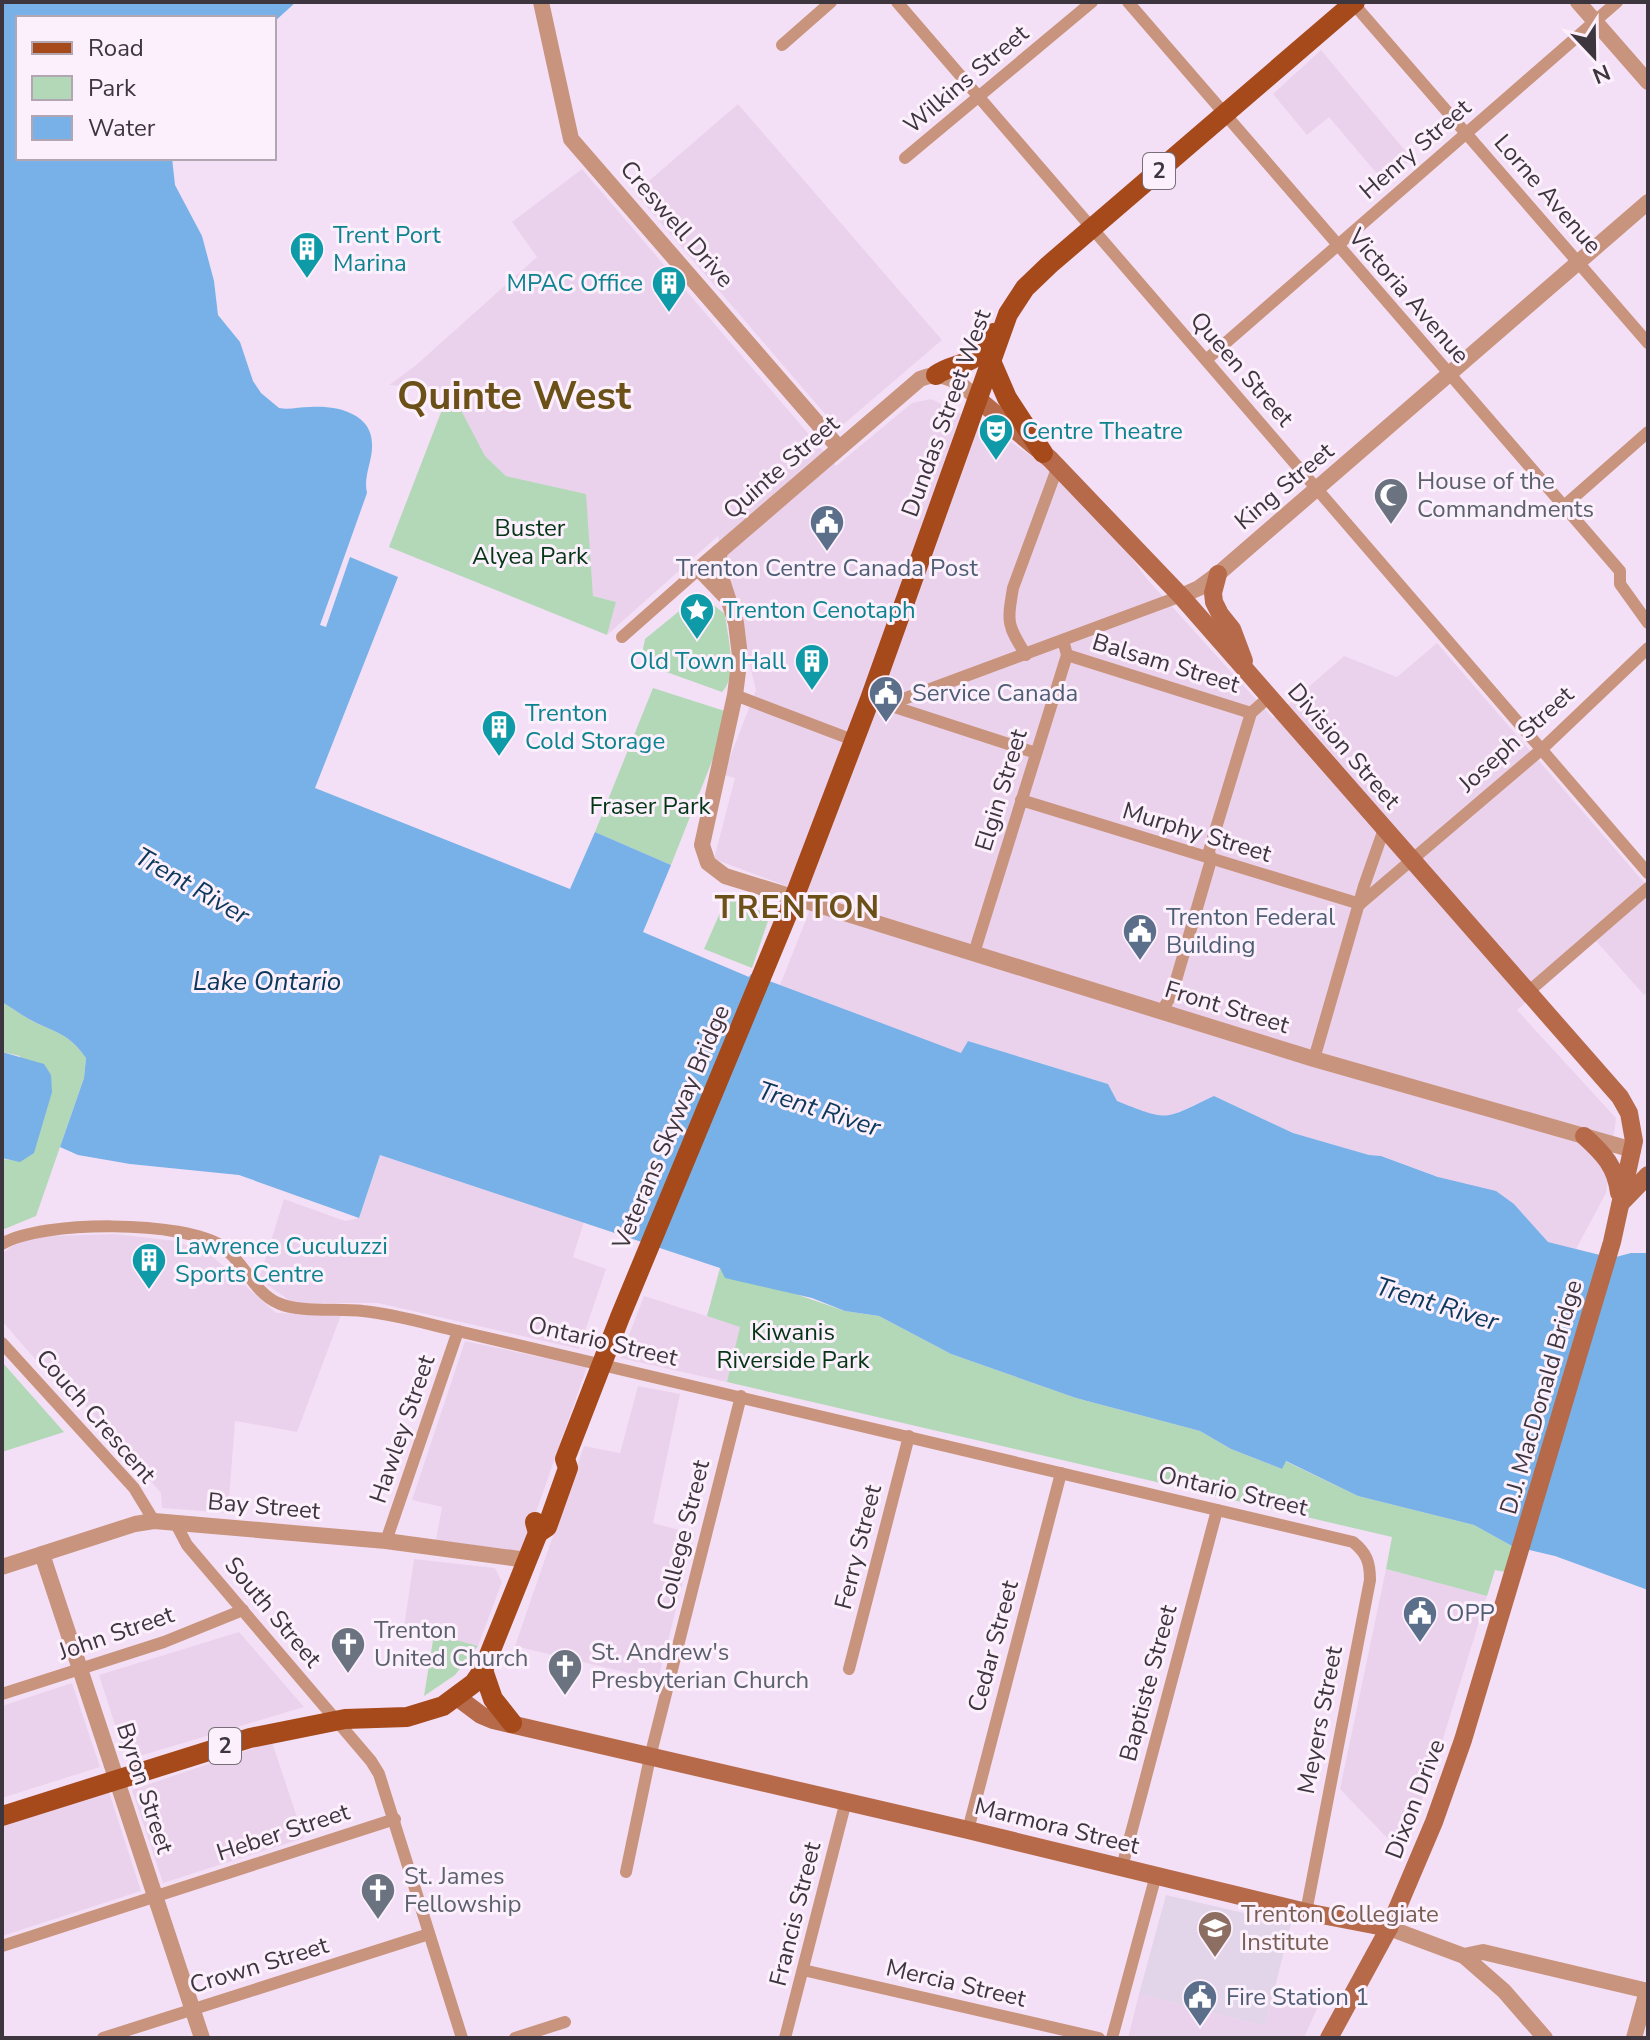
<svg xmlns="http://www.w3.org/2000/svg" width="1650" height="2040" viewBox="0 0 1650 2040" font-family="'Nunito Sans',sans-serif">
  <rect width="100%" height="100%" fill="#f4e0f6"/>
  <g fill="#ebd2ec">
    <polygon points="1321,50 1412,159 1384,182 1329,117 1307,135 1273,94"/>
    <polygon points="738,104 942,340 838,429 635,193"/>
    <polygon points="582,169 836,466 912,403 931,399 994,430 1048,468 1123,546 1147,579 1273,718 1344,656 1397,677 1437,643 1648,887 1648,992 1644,995 1596,941 1517,1010 1616,1118 1606,1193 1576,1249 1548,1242 1514,1204 1381,1156 1369,1155 1293,1133 1214,1096 1168,1117 1157,1117 1116,1101 1108,1084 969,1041 961,1054 780,985 815,897 714,859 735,778 723,775 756,690 718,536 607,635 616,602 593,596 585,494 506,476 485,456 450,389 389,385 415,366 537,257 512,222"/>
    <polygon points="380,1155 584,1222 573,1257 606,1269 579,1349 378,1303 293,1303 259,1279 284,1199 345,1221 359,1218"/>
    <polygon points="115,1234 176,1241 211,1255 276,1313 341,1315 297,1432 235,1421 228,1513 162,1508 161,1493 84,1404 61,1389 2,1321 2,1254 17,1242 50,1236"/>
    <polygon points="644,1296 741,1327 727,1382 620,1358"/>
    <polygon points="465,1341 587,1367 522,1552 436,1540 442,1507 412,1500"/>
    <polygon points="638,1386 680,1394 653,1523 695,1534 658,1680 515,1646 584,1446 620,1453"/>
    <polygon points="414,1559 495,1568 502,1582 478,1646 404,1627"/>
    <polygon points="1386,1569 1487,1596 1442,1742 1417,1814 1398,1849 1340,1789"/>
    <polygon points="239,1632 304,1707 126,1760 99,1675"/>
    <polygon points="72,1683 100,1767 2,1798 2,1706"/>
    <polygon points="272,1742 304,1838 163,1883 132,1790"/>
    <polygon points="109,1792 141,1891 2,1936 2,1826"/>
    <polygon points="1139,1994 1265,2026 1273,1995 1318,2006 1304,2038 1128,2038"/>
  </g>
  <polygon fill="#e2d5e9" points="1166,1895 1291,1924 1265,2026 1139,1994"/>
  <g fill="#b2d8b8">
    <polygon points="450,389 485,456 506,476 586,494 593,596 616,602 607,635 389,547"/>
    <path d="M694 599 707 600 725 614C727 635 739 675 722 692L647 665 642 654 645 639Z"/>
    <polygon points="653,688 731,713 671,865 595,832"/>
    <polygon points="727,897 770,915 752,968 704,949"/>
    <path d="M2 1002C15 1010 27 1019 41 1025 63 1035 72 1038 86 1058L84 1078 36 1216 2 1230V1159L20 1161V1056L2 1052Z"/>
    <polygon points="720,1268 845,1311 879,1316 951,1354 1076,1398 1200,1431 1231,1449 1282,1469 1285,1461 1358,1496 1474,1525 1512,1546 1505,1572 1495,1570 1487,1596 1386,1569 1392,1537 727,1382 740,1327 707,1316"/>
    <polygon points="2,1362 64,1432 2,1452"/>
    <polygon points="434,1634 478,1646 455,1675 424,1696"/>
  </g>
  <g fill="#77b1e7">
    <path d="M2 2H296L274 22V18H18V158H172L175 185 202 236 214 281 218 315 240 342 253 381 261 393 279 408C289 410 299 407 310 407 334 405 372 412 372 444 373 460 363 476 367 493L320 625 326 627 350 557 398 577 315 788 570 889 595 832 671 865 643 932 749 977 751 974 961 1053 968 1041 1108 1084 1117 1101C1170 1122 1163 1120 1214 1096L1293 1133 1369 1155 1381 1156 1438 1177 1496 1191 1514 1204 1548 1242 1612 1258 1631 1253H1648V1590L1555 1556 1512 1546 1474 1525 1358 1496 1286 1461 1282 1469 1231 1449 1200 1431 1076 1398 951 1354 879 1316 845 1311 812 1298 725 1278 720 1268 380 1155 359 1218 239 1175 130 1164 78 1155 60 1147 84 1078 86 1058C72 1038 63 1035 41 1025 27 1019 15 1010 2 1002Z"/>
    <polygon points="2,1052 44,1064 51,1075 52,1092 34,1153 20,1162 2,1158"/>
  </g>
  <g fill="none" stroke-linecap="round" stroke-linejoin="round">
    <g stroke="#c9947e" stroke-width="12">
      <polyline points="897,2 1648,873"/>
      <polyline points="1128,2 1620,571 1620,584 1648,623"/>
      <polyline points="1352,2 1648,343"/>
      <polyline points="782,45 831,2"/>
      <polyline points="905,158 1092,2"/>
      <polyline points="1206,360 1617,2"/>
      <polyline points="1564,506 1648,432"/>
      <polyline points="622,637 699,569"/>
      <path d="M1026 655C1007 625 1007 623 1013 588L1058 466"/>
      <polyline points="1067,655 1251,713"/>
      <polyline points="735,695 853,740"/>
      <polyline points="870,699 1036,753"/>
      <polyline points="890,704 1181,596"/>
      <polyline points="1021,800 1360,904"/>
      <polyline points="1360,904 1542,749 1648,648"/>
      <polyline points="974,953 1067,655 1063,640"/>
      <polyline points="1528,992 1648,888"/>
      <polyline points="1162,1011 1172,994 1211,860 1209,851 1251,713 1269,697"/>
      <polyline points="1314,1059 1364,886 1384,829"/>
      <path d="M2 1244C41 1220 185 1220 223 1247 244 1262 254 1293 278 1303 299 1313 338 1308 363 1311 395 1314 427 1324 458 1331L1353 1542C1367 1553 1370 1563 1370 1580L1306 1912"/>
      <polyline points="2,1343 134,1488 154,1521"/>
      <polyline points="175,1522 187,1545 371,1761 379,1774 462,2038"/>
      <polyline points="386,1541 458,1331"/>
      <polyline points="849,1669 909,1436"/>
      <polyline points="2,1694 164,1642 243,1610"/>
      <polyline points="968,1830 1061,1473"/>
      <polyline points="1122,1867 1217,1510"/>
      <polyline points="626,1872 650,1757 741,1396"/>
      <polyline points="2,1946 395,1819"/>
      <polyline points="803,1970 1099,2038"/>
      <polyline points="103,2038 429,1934"/>
      <polyline points="515,2038 565,2022"/>
      <polyline points="785,2038 846,1801"/>
      <polyline points="1112,2038 1156,1875"/>
    </g>
    <g stroke="#c9947e" stroke-width="16">
      <polyline points="541,2 571,139 839,448"/>
      <polyline points="1578,2 1648,82"/>
      <polyline points="719,552 720,574 736,623 740,656 735,695 702,845 708,863 725,876 1314,1059 1633,1150"/>
      <path d="M724 595 699 569 920 379C944 368 962 384 979 400"/>
      <polyline points="1181,596 1199,588 1218,574 1648,202"/>
      <polyline points="42,1554 202,2038"/>
      <polyline points="2,1567 135,1524 154,1521 386,1541 527,1560"/>
      <polyline points="1389,1928 1464,1956 1483,1952 1648,1991"/>
      <polyline points="1464,1956 1504,1991 1545,2038"/>
      <polyline points="1634,2038 1647,1991"/>
    </g>
    <g stroke="#b66a49" stroke-width="18">
      <polyline points="979,400 1050,459 1181,596 1620,1097 1629,1113 1634,1141 1612,1242 1463,1740 1434,1822 1389,1928 1329,2038"/>
      <polyline points="1218,574 1213,593 1214,602 1220,614 1232,629 1244,661"/>
      <path d="M1584 1136C1604 1154 1616 1167 1619 1193"/>
      <polyline points="1622,1202 1648,1175"/>
      <polyline points="457,1697 481,1715 493,1720 968,1830 1306,1912 1389,1928"/>
    </g>
    <g stroke="#a6491b" stroke-width="20">
      <polyline points="991,361 1007,398 1043,453"/>
      <path d="M936 375C949 365 966 366 978 355 984 349 988 340 993 333"/>
      <polyline points="538,1533 547,1527 568,1468 565,1459 620,1317 794,898 870,699 1008,314 1025,288 1049,265 1355,2"/>
      <polyline points="483,1670 493,1699 512,1723"/>
      <polyline points="2,1816 250,1738 345,1719 407,1717 443,1706 474,1683 483,1670 538,1533 535,1522"/>
    </g>
  </g>
  <defs>
    <g id="building-pin" transform="scale(1.8)"><path d="M0 17L-7.5 6A9.5 9.5 0 1 1 7.5 6Z" fill="#0f9aa8" stroke="#fdf0fd"/><path d="M-4-6H4V6H1V3H-1V6H-4ZM-2.5-4.3h1.7v1.8h-1.7ZM.8-4.3h1.7v1.8H.8ZM-2.5-1h1.7V.8h-1.7ZM.8-1h1.7V.8H.8Z" fill="#fff"/></g>
    <g id="theatre-pin" transform="scale(1.8)"><path d="M0 17L-7.5 6A9.5 9.5 0 1 1 7.5 6Z" fill="#0f9aa8" stroke="#fdf0fd"/><path d="M-5-5.5Q0-4 5-5.5V0Q5 5 0 6Q-5 5-5 0ZM-3.3-2.5H-1v1.5H-3.3ZM1-2.5H3.3v1.5H1ZM-2.8 1Q0 5.5 2.8 1Z" fill="#fff"/></g>
    <g id="mosque-pin" transform="scale(1.8)"><path d="M0 17L-7.5 6A9.5 9.5 0 1 1 7.5 6Z" fill="#6b7280" stroke="#fdf0fd"/><path d="M3.5-4.9A6 6 0 1 0 3.5 4.9A5 5 0 1 1 3.5-4.9Z" fill="#fff"/></g>
    <g id="civic-pin" transform="scale(1.8)"><path d="M0 17L-7.5 6A9.5 9.5 0 1 1 7.5 6Z" fill="#5c6f8a" stroke="#fdf0fd"/><path d="M-.6-6.5H3V-4.5H.6V-3L4-1V1h2V6H-6V1h2V-1L-.6-3ZM-1.2 2.5V6h2.4V2.5Z" fill="#fff"/></g>
    <g id="sight-pin" transform="scale(1.8)"><path d="M0 17L-7.5 6A9.5 9.5 0 1 1 7.5 6Z" fill="#0f9aa8" stroke="#fdf0fd"/><path d="M0-6L1.8-2.2L6-1.7L2.9 1.2L3.7 5.4L0 3.3L-3.7 5.4L-2.9 1.2L-6-1.7L-1.8-2.2Z" fill="#fff"/></g>
    <g id="church-pin" transform="scale(1.8)"><path d="M0 17L-7.5 6A9.5 9.5 0 1 1 7.5 6Z" fill="#6b7280" stroke="#fdf0fd"/><path d="M-1.2-6h2.4v3.5h3.3v2.4h-3.3V6h-2.4V-.1h-3.3v-2.4h3.3Z" fill="#fff"/></g>
    <g id="school-pin" transform="scale(1.8)"><path d="M0 17L-7.5 6A9.5 9.5 0 1 1 7.5 6Z" fill="#8d6e63" stroke="#fdf0fd"/><path d="M0-5L7-2L0 1L-7-2ZM-4 1L0 2.5L4 1V4Q0 6-4 4Z" fill="#fff"/></g>
  </defs>
  <g fill-rule="evenodd">
    <use href="#building-pin" x="307" y="249"/>
    <use href="#building-pin" x="669" y="283"/>
    <use href="#theatre-pin" x="996" y="431"/>
    <use href="#mosque-pin" x="1391" y="495"/>
    <use href="#civic-pin" x="827" y="522"/>
    <use href="#sight-pin" x="697" y="610"/>
    <use href="#building-pin" x="812" y="661"/>
    <use href="#civic-pin" x="886" y="693"/>
    <use href="#building-pin" x="499" y="727"/>
    <use href="#civic-pin" x="1140" y="931"/>
    <use href="#building-pin" x="149" y="1260"/>
    <use href="#civic-pin" x="1420" y="1613"/>
    <use href="#church-pin" x="348" y="1644"/>
    <use href="#church-pin" x="565" y="1666"/>
    <use href="#church-pin" x="378" y="1890"/>
    <use href="#school-pin" x="1215" y="1928"/>
    <use href="#civic-pin" x="1200" y="1997"/>
  </g>
  <g text-anchor="middle" dominant-baseline="central" stroke-width="6" stroke-linejoin="round" paint-order="stroke">
    <g fill="#fdf0fd" stroke="#776e78" stroke-width="2">
      <rect x="1143" y="153" width="32" height="36" rx="6"/>
      <rect x="209" y="1728" width="32" height="36" rx="6"/>
    </g>
    <g font-size="22" font-weight="bold" fill="#3e363f">
      <text x="1159" y="171">2</text>
      <text x="225" y="1746">2</text>
    </g>
    <g font-size="24" fill="#3e363f" stroke="#fdf0fd">
      <text transform="translate(966 79) rotate(-40)">Wilkins Street</text>
      <text transform="translate(1415 149) rotate(-41)">Henry Street</text>
      <text transform="translate(1548 194) rotate(49)">Lorne Avenue</text>
      <text transform="translate(677 224) rotate(49)">Creswell Drive</text>
      <text transform="translate(1409 296) rotate(49)">Victoria Avenue</text>
      <text transform="translate(1242 369) rotate(49)">Queen Street</text>
      <text transform="translate(946 413) rotate(-70)">Dundas Street West</text>
      <text transform="translate(781 467) rotate(-41)">Quinte Street</text>
      <text transform="translate(1284 486) rotate(-40)">King Street</text>
      <text transform="translate(1166 663) rotate(17)">Balsam Street</text>
      <text transform="translate(1516 739) rotate(-42)">Joseph Street</text>
      <text transform="translate(1344 746) rotate(49)">Division Street</text>
      <text transform="translate(1001 790) rotate(-73)">Elgin Street</text>
      <text transform="translate(1197 832) rotate(17)">Murphy Street</text>
      <text transform="translate(1227 1007) rotate(17)">Front Street</text>
      <text transform="translate(671 1127) rotate(-67)">Veterans Skyway Bridge</text>
      <text transform="translate(603 1341) rotate(13)">Ontario Street</text>
      <text transform="translate(1541 1397) rotate(-74)">D.J. MacDonald Bridge</text>
      <text transform="translate(96 1416) rotate(49)">Couch Crescent</text>
      <text transform="translate(402 1429) rotate(-71)">Hawley Street</text>
      <text transform="translate(1233 1491) rotate(13)">Ontario Street</text>
      <text transform="translate(264 1506) rotate(5)">Bay Street</text>
      <text transform="translate(683 1535) rotate(-76)">College Street</text>
      <text transform="translate(858 1547) rotate(-76)">Ferry Street</text>
      <text transform="translate(273 1612) rotate(50)">South Street</text>
      <text transform="translate(116 1633) rotate(-19)">John Street</text>
      <text transform="translate(993 1646) rotate(-75)">Cedar Street</text>
      <text transform="translate(1148 1683) rotate(-75)">Baptiste Street</text>
      <text transform="translate(1320 1720) rotate(-79)">Meyers Street</text>
      <text transform="translate(145 1788) rotate(72)">Byron Street</text>
      <text transform="translate(1415 1799) rotate(-69)">Dixon Drive</text>
      <text transform="translate(1057 1826) rotate(14)">Marmora Street</text>
      <text transform="translate(283 1832) rotate(-18)">Heber Street</text>
      <text transform="translate(795 1914) rotate(-76)">Francis Street</text>
      <text transform="translate(259 1965) rotate(-17)">Crown Street</text>
      <text transform="translate(956 1983) rotate(13)">Mercia Street</text>
    </g>
    <g font-size="24" fill="#0d838f" stroke="#fdf0fd" text-anchor="start">
      <text x="333" y="235">Trent Port<tspan x="333" dy="28">Marina</tspan></text>
      <text x="643" y="283" text-anchor="end">MPAC Office</text>
      <text x="1022" y="431">Centre Theatre</text>
      <text x="723" y="610">Trenton Cenotaph</text>
      <text x="786" y="661" text-anchor="end">Old Town Hall</text>
      <text x="525" y="713">Trenton<tspan x="525" dy="28">Cold Storage</tspan></text>
      <text x="175" y="1246">Lawrence Cuculuzzi<tspan x="175" dy="28">Sports Centre</tspan></text>
    </g>
    <g font-size="24" fill="#5b616d" stroke="#fdf0fd" text-anchor="start">
      <text x="1417" y="481">House of the<tspan x="1417" dy="28">Commandments</tspan></text>
      <text x="374" y="1630">Trenton<tspan x="374" dy="28">United Church</tspan></text>
      <text x="591" y="1652">St. Andrew's<tspan x="591" dy="28">Presbyterian Church</tspan></text>
      <text x="404" y="1876">St. James<tspan x="404" dy="28">Fellowship</tspan></text>
    </g>
    <g font-size="24" fill="#043615" stroke="#fdf0fd">
      <text x="530" y="528">Buster<tspan x="530" dy="28">Alyea Park</tspan></text>
      <text x="650" y="806">Fraser Park</text>
      <text x="793" y="1332">Kiwanis<tspan x="793" dy="28">Riverside Park</tspan></text>
    </g>
    <g font-size="24" fill="#4e5e75" stroke="#fdf0fd" text-anchor="start">
      <text x="827" y="568" text-anchor="middle">Trenton Centre Canada Post</text>
      <text x="912" y="693">Service Canada</text>
      <text x="1166" y="917">Trenton Federal<tspan x="1166" dy="28">Building</tspan></text>
      <text x="1446" y="1613">OPP</text>
      <text x="1226" y="1997">Fire Station 1</text>
    </g>
    <g font-size="24" fill="#785e54" stroke="#fdf0fd" text-anchor="start">
      <text x="1241" y="1914">Trenton Collegiate<tspan x="1241" dy="28">Institute</tspan></text>
    </g>
    <g font-size="26" font-style="italic" fill="#0b385b" stroke="#fdf0fd">
      <text transform="translate(192 886) rotate(30)">Trent River</text>
      <text x="267" y="981">Lake Ontario</text>
      <text transform="translate(819 1109) rotate(18)">Trent River</text>
      <text transform="translate(1437 1304) rotate(17)">Trent River</text>
    </g>
    <g font-size="32" font-weight="bold" letter-spacing="2" fill="#6b5018" stroke="#fdf0fd">
      <text x="798" y="907">TRENTON</text>
    </g>
    <g font-size="40" font-weight="bold" fill="#6b5018" stroke="#fdf0fd">
      <text x="514" y="396">Quinte West</text>
    </g>
  </g>
  <rect width="1650" height="2040" fill="none" stroke="#3e363f" stroke-width="8"/>
  <rect x="16" y="16" width="260" height="144" fill="#fdf0fd" stroke="#b1a6b1" stroke-width="2"/>
  <rect x="32" y="42" width="40" height="12" fill="#a6491b" stroke="#b1a6b1" stroke-width="2"/>
  <text x="88" y="56" font-size="24" fill="#3e363f">Road</text>
  <rect x="32" y="76" width="40" height="24" fill="#b2d8b8" stroke="#b1a6b1" stroke-width="2"/>
  <text x="88" y="96" font-size="24" fill="#3e363f">Park</text>
  <rect x="32" y="116" width="40" height="24" fill="#77b1e7" stroke="#b1a6b1" stroke-width="2"/>
  <text x="88" y="136" font-size="24" fill="#3e363f">Water</text>
  <g transform="translate(1594 56) rotate(158)" stroke="#fdf0fd" stroke-width="6" paint-order="stroke">
  <path d="M0-6L14 30L0 20L-14 30Z" fill="#3e363f"/>
  <text y="-12" font-size="22" font-weight="bold" text-anchor="middle" fill="#3e363f">N</text>
  </g>
</svg>
